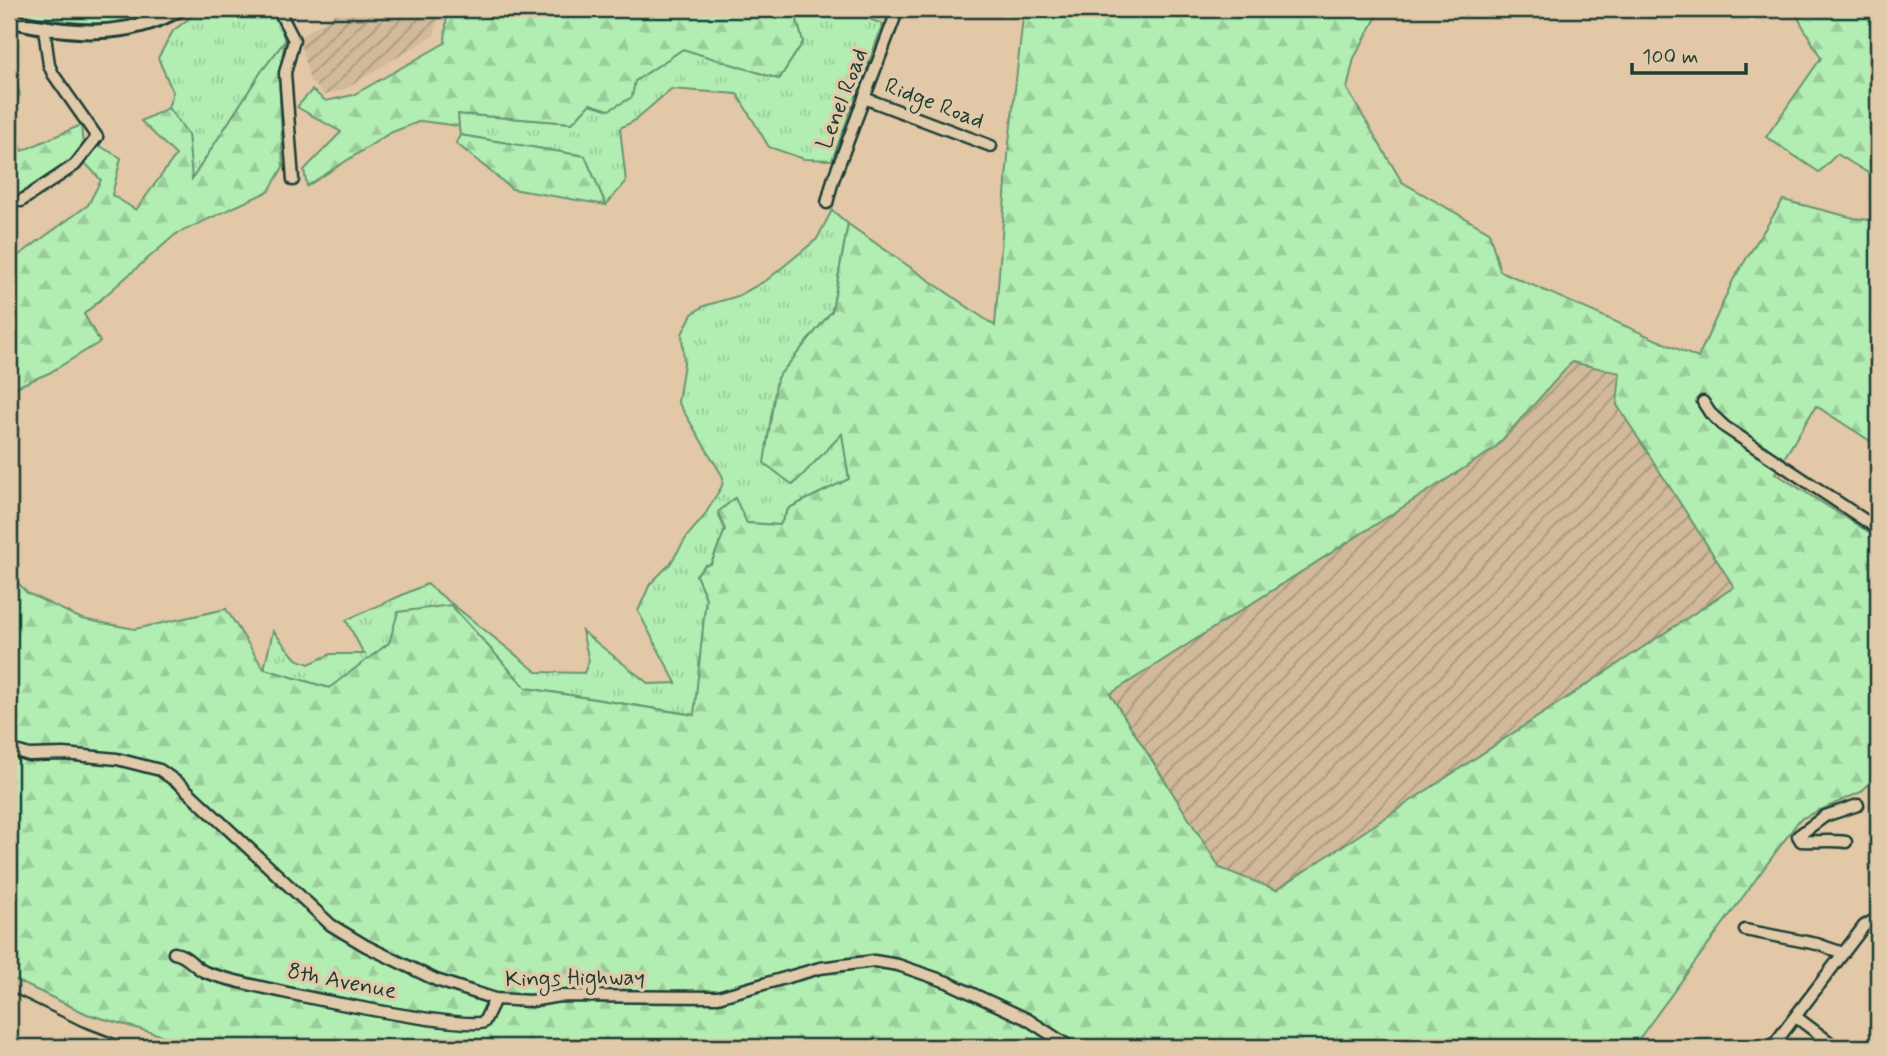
<svg xmlns="http://www.w3.org/2000/svg" width="1887" height="1056" viewBox="0 0 1887 1056" font-family="Mynerve,sans-serif">
  <defs>
    <pattern id="industrial-furrows" width="10" height="10" patternUnits="userSpaceOnUse" patternTransform="scale(1.75)"><rect width="10" height="10" fill="#d1b999"/><path d="M-1 1l2-2M0 10L10 0M9 11l2-2" fill="none" stroke="#a9987e"/></pattern>
    <pattern id="grass-tufts" width="24" height="20" patternUnits="userSpaceOnUse" patternTransform="scale(1.75)"><rect width="24" height="20" fill="#b2edb2"/><path d="M3 7l-1-3M5 7V3M7 7l1-3M15 17l-1-3M17 17v-4M19 17l1-3" fill="none" stroke="#99cc9a"/></pattern>
    <pattern id="forest-firs" width="22" height="20" patternUnits="userSpaceOnUse" patternTransform="scale(1.75)"><rect width="22" height="20" fill="#b2edb2"/><path d="M5 1l3.5 6h-7zM16 11l3.5 6h-7z" fill="#99cc9a"/></pattern>
    <pattern id="park-dots" width="8" height="8" patternUnits="userSpaceOnUse" patternTransform="scale(1.75)"><rect width="8" height="8" fill="#b2edb2"/><path d="M2 2h.1M6 6h.1" fill="none" stroke="#99cc9a" stroke-width="1.8" stroke-linecap="round"/></pattern>
  </defs>
  <rect width="100%" height="100%" fill="#e2c8a6"/>
  <filter id="ink" filterUnits="userSpaceOnUse"><feTurbulence type="fractalNoise" baseFrequency=".0143" numOctaves="2"/><feDisplacementMap in="SourceGraphic" scale="14" xChannelSelector="R" yChannelSelector="G"/><feConvolveMatrix kernelMatrix="1 2 1 2 8 2 1 2 1" color-interpolation-filters="sRGB"/></filter>
  <g filter="url(#ink)">
    <g fill="url(#industrial-furrows)">
      <polygon points="342,9 390,9 398,11 400,9 441,9 434,35 345,89 325,95 310,81 299,38"/>
      <polygon points="1572,362 1621,373 1618,405 1734,587 1276,890 1220,868 1109,694 1494,449"/>
    </g>
    <g fill="url(#grass-tufts)" stroke="#689573" stroke-width="2">
      <polygon points="201,9 275,9 285,41 261,72 191,181 188,134 168,108 173,92 158,58 173,31"/>
      <polygon points="794,9 842,9 883,24 832,160 804,159 769,147 737,94 671,89 634,121 620,128 626,182 606,205 584,156 460,135 457,114 572,123 590,104 635,81 683,49 779,79 803,42"/>
      <polygon points="832,210 848,224 832,311 777,379 843,434 849,479 789,508 780,525 746,523 725,530 711,564 696,575 706,598 695,715 526,688 451,605 389,643 330,688 264,669 273,631 296,659 309,664 331,654 364,654 346,620 427,584 537,672 584,673 589,661 582,631 649,684 676,683 638,611 650,584 670,564 688,535 703,518 722,486 723,477 678,402 684,363 682,334 692,314 704,306 738,296 767,280 817,239"/>
    </g>
    <g fill="url(#forest-firs)" stroke="#689573" stroke-width="2" fill-rule="evenodd">
      <polygon points="447,9 794,9 803,42 779,79 683,49 635,81 632,97 609,110 590,104 572,123 458,114 459,126 421,121 390,133 307,186 304,170 341,132 297,107 312,90 326,101 353,95 445,43"/>
      <path d="M1024 9H1381L1354 58 1347 89 1402 182 1489 232 1500 271 1698 358 1733 280 1783 200 1854 218 1878 221V446L1816 406 1775 473 1878 538V779L1875 778 1861 792 1800 819 1633 1047H202L87 1014 9 977V573L27 593 82 619 135 629 226 609 264 669 329 688 389 643 398 612 451 605 526 688 694 715 706 598 696 575 705 565 711 564 725 530 718 512 735 498 747 523 780 525 789 508 849 479 842 434 793 485 764 463 777 378 832 311 848 224 995 326 1009 143ZM1572 362 1620 373 1617 405 1734 587 1276 890 1220 868 1110 694 1494 449Z"/>
      <polygon points="1793,9 1878,9 1878,179 1837,154 1819,172 1766,137 1821,58"/>
      <polygon points="285,41 279,74 283,167 269,191 176,234 84,314 100,342 49,373 9,390 9,245 15,258 88,205 101,180 85,163 98,145 121,158 112,195 136,210 176,155 141,121 168,108 188,134 192,179 261,72"/>
      <polygon points="9,65 13,68 20,95 9,108"/>
      <polygon points="9,121 22,151 81,125 83,146 73,162 9,201"/>
      <polygon points="460,135 585,156 606,205 512,189 456,143"/>
    </g>
    <path fill="url(#park-dots)" stroke="#689573" stroke-width="2" d="M9 9H164C121 34 54 22 9 11Z"/>
    <g fill="none" stroke-linecap="round" stroke-linejoin="round">
      <g stroke="#1f3d34" stroke-width="15">
        <g id="minor">
          <polyline points="278,9 294,40 285,73 293,180"/>
          <polyline points="864,98 991,146"/>
          <polyline points="21,201 75,165 97,137 53,74 49,65 44,28"/>
          <polyline points="827,203 833,180 898,9"/>
          <polyline points="1703,402 1710,413 1725,427 1878,529"/>
          <polyline points="9,749 29,755 64,754 117,759 160,770 181,785 331,925 366,946 436,980 495,999 531,1001 559,996 718,997 820,968 874,961 898,965 947,982 1027,1019 1070,1047"/>
          <path d="M1846 842C1831 840 1816 842 1801 841L1798 836 1825 816 1858 805"/>
          <polyline points="1745,930 1817,944 1843,953"/>
          <path d="M174 953C188 955 193 967 205 972 237 985 461 1031 484 1022L495 999"/>
          <polyline points="1796,1017 1836,1047"/>
          <polyline points="1772,1047 1864,926 1878,918"/>
        </g>
      </g>
      <g stroke="#1f3d34" stroke-width="18">
        <path id="secondary" d="M9 20C67 34 126 40 180 9"/>
      </g>
      <use href="#minor" stroke="#e1caaa" stroke-width="10"/>
      <use href="#secondary" stroke="#e1caaa" stroke-width="12"/>
      <polyline stroke="#1f3d34" stroke-width="2.5" points="9,991 79,1025 136,1047"/>
    </g>
  </g>
  <g text-anchor="middle" dominant-baseline="central" stroke-width="7" stroke-linejoin="round" paint-order="stroke">
    <g font-size="23" fill="#1f3d34" stroke="#e1caaa">
      <text transform="translate(843 99) rotate(-69)">Lenel Road</text>
      <text transform="translate(934 104) rotate(21)">Ridge Road</text>
      <text transform="translate(575 979) rotate(-1)">Kings Highway</text>
      <text transform="translate(342 982) rotate(11)">8th Avenue</text>
    </g>
  </g>
  <rect width="1887" height="1056" fill="none" stroke="#e1caaa" stroke-width="35"/>
  <rect x="18" y="18" width="1852" height="1021" fill="none" stroke="#1f3d34" stroke-width="2.5" filter="url(#ink)"/>
  <path d="M1632 63v10h114v-10" fill="none" stroke="#1f3d34" stroke-width="3.5"/>
  <text x="1642" y="63" font-size="21" fill="#1f3d34" stroke="#e1caaa" stroke-width="5" paint-order="stroke">100 m</text>
</svg>
